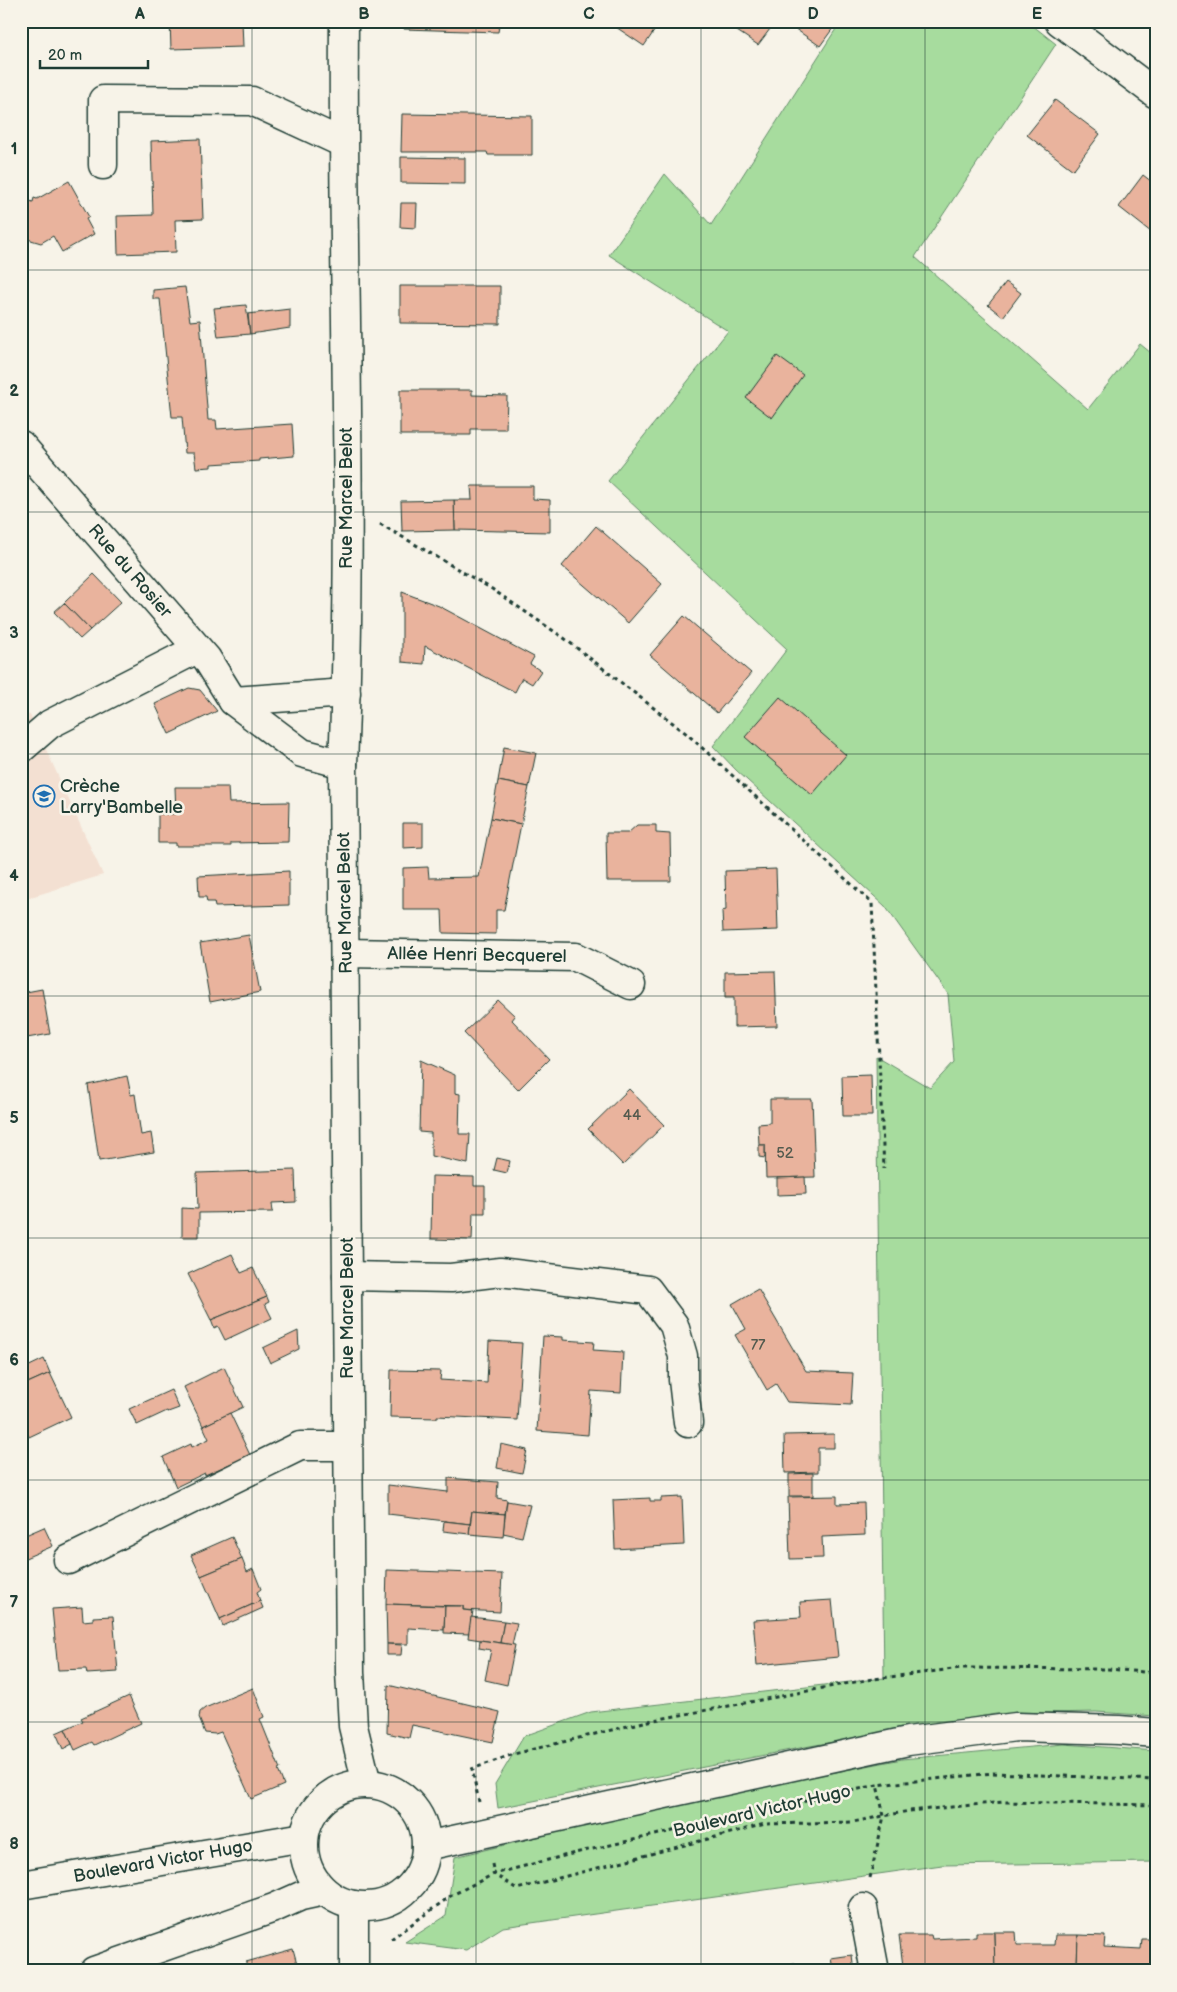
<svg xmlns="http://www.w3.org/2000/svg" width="1177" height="1992" viewBox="0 0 1177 1992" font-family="'Balsamiq Sans',sans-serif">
  <rect width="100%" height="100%" fill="#f7f3e8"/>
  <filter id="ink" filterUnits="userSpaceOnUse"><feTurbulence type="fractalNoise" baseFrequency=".02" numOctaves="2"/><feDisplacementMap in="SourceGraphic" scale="10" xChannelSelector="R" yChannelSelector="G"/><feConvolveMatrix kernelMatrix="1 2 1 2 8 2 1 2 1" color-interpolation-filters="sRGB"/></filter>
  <g filter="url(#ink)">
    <polygon fill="#f3e0d2" points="30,714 103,875 21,900 21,717"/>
    <g fill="#a7dc9e" stroke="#638c69">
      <polygon points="841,21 1027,21 1056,44 915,257 1088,409 1140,344 1156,357 1156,1716 1096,1712 996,1714 810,1746 498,1808 495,1784 524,1736 591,1712 884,1678 876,1056 930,1088 954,1062 948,994 885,906 736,770 713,746 787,649 608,481 728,331 609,255 665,174 711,225"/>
      <polygon points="1064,1744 1156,1751 1156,1862 942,1865 503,1927 466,1950 405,1942 446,1916 455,1857 683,1802 902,1759"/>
    </g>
    <g fill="#e9b39d" stroke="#1f3d34">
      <polygon points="170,21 242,21 243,47 171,49"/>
      <polygon points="404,21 500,21 498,32 404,29"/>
      <polygon points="607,21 661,21 644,46"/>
      <polygon points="722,21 767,21 773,25 758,45"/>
      <polygon points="794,21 831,21 836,24 820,46 791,26"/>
      <polygon points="1055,100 1100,134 1073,170 1027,135"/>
      <polygon points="402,114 532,116 532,155 488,155 487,152 401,152"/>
      <polygon points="200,139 203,219 175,220 176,252 118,254 117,216 153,215 151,141"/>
      <polygon points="401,157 465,158 465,184 401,183"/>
      <polygon points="1143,175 1156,185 1156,236 1119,207"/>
      <polygon points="69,181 89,217 86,219 94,234 62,252 53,236 41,243 21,237 21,196 23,199 33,202 34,198 37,199"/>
      <polygon points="401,203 417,203 416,228 400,227"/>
      <polygon points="1006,282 1021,293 1003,317 988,305"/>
      <polygon points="400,286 500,286 500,324 400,323"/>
      <polygon points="185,287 190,321 200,320 208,420 216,420 217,429 292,424 294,456 259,459 259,461 211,464 211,467 196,468 194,453 185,453 182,417 172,417 160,299 153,299 153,290"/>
      <polygon points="246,305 250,334 218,337 214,308"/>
      <polygon points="290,309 290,328 250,334 248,314"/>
      <polygon points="777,356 803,375 772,418 746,398"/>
      <polygon points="400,390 472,390 472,395 507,396 506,429 471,429 471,435 400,435"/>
      <polygon points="471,486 533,486 533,499 550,500 550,532 455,530 454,500 472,500"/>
      <polygon points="454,500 455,530 402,531 401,501"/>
      <polygon points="596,526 662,584 628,623 562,566"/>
      <polygon points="94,574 121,602 90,630 64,603"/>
      <polygon points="402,592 439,606 534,657 530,664 541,671 532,684 522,678 515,692 425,646 424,664 402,662"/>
      <polygon points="64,603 90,630 80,639 54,612"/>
      <polygon points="684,616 751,673 717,713 650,655"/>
      <polygon points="189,688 200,690 217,711 169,734 155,704"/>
      <polygon points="780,697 846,755 812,795 745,737"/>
      <polygon points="504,747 536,753 529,787 498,781"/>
      <polygon points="498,781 529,787 521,824 491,818"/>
      <polygon points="175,787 228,787 229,803 289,802 288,842 231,843 231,846 176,846 176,843 158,843 158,814 176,814"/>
      <polygon points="491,818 521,824 504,910 496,910 496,934 443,933 442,910 403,910 403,868 428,867 429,878 479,877"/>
      <polygon points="403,823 423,823 423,847 403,848"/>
      <polygon points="637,825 656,825 656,833 670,834 671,881 607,881 606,833 628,833"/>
      <polygon points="776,869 778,930 723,932 722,911 726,910 725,871"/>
      <polygon points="289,871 289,905 215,907 214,902 207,902 206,897 199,897 198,876"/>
      <polygon points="249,935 260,992 210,1002 200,943"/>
      <polygon points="775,971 777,1026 734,1027 734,998 725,998 725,972"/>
      <polygon points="42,989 50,1034 21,1039 21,993"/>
      <polygon points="498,1000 515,1016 512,1020 549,1059 518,1090 464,1033"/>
      <polygon points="421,1060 455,1075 455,1093 460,1094 459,1134 470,1134 468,1164 431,1156 431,1133 419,1132"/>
      <polygon points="871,1075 872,1116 843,1116 842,1076"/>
      <polygon points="127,1076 131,1095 135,1094 141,1135 151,1133 154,1152 99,1161 88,1085"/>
      <polygon points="629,1089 664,1125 623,1165 588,1129"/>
      <polygon points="770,1099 812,1099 815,1177 766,1178 765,1145 759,1145 758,1124 770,1123"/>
      <polygon points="759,1145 765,1145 765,1158 759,1157"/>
      <polygon points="497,1158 510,1161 507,1173 494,1170"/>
      <polygon points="295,1170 296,1202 272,1203 273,1212 199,1213 199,1237 182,1237 182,1208 198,1209 197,1173"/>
      <polygon points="432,1176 474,1177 474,1186 485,1186 485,1213 473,1213 472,1240 431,1239"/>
      <polygon points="805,1177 806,1194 777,1195 777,1178"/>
      <polygon points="232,1254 241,1273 253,1268 267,1297 211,1320 188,1274"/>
      <polygon points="758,1289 806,1371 853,1373 851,1405 787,1402 776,1384 767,1390 735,1335 746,1329 732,1304"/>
      <polygon points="267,1297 269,1302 265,1304 272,1318 225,1340 218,1326 214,1328 211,1320"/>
      <polygon points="298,1331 299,1349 270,1363 263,1348"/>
      <polygon points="543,1336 563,1337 563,1340 594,1342 593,1350 623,1352 621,1393 591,1391 588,1435 537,1431"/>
      <polygon points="489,1341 522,1343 517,1420 437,1416 437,1418 390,1417 391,1370 441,1371 440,1380 487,1383"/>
      <polygon points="44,1359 50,1373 21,1386 21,1370"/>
      <polygon points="224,1367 243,1407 203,1426 184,1387"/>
      <polygon points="50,1373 71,1417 29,1437 21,1421 21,1386"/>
      <polygon points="171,1390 179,1408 168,1412 167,1411 137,1425 129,1409"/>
      <polygon points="230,1413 250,1455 205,1475 205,1473 176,1487 163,1457 191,1444 192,1447 209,1439 203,1426"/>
      <polygon points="834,1434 834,1448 818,1448 818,1472 785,1473 784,1435"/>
      <polygon points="501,1444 527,1450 522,1473 497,1468"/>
      <polygon points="813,1473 813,1496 789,1496 789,1474"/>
      <polygon points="448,1478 498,1482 497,1498 507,1500 505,1514 472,1511 470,1524 388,1514 388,1485 448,1492"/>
      <polygon points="837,1496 837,1504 864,1503 865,1535 822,1537 823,1558 790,1559 788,1497"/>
      <polygon points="682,1497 684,1545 615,1549 613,1500 650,1498 650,1501 661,1501 661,1498"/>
      <polygon points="507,1501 530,1505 522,1537 503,1533"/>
      <polygon points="472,1511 505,1514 503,1537 469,1534"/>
      <polygon points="444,1521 470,1524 469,1534 443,1531"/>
      <polygon points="44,1527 53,1546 23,1559 21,1555 21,1537"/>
      <polygon points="232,1537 242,1559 201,1576 191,1555"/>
      <polygon points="242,1559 247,1572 253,1569 261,1589 257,1592 260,1601 220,1619 201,1576"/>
      <polygon points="387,1570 502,1574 500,1612 463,1610 463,1606 386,1604"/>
      <polygon points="832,1600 838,1657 757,1665 753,1620 801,1617 800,1602"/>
      <polygon points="260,1601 263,1608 223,1626 220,1619"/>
      <polygon points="386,1604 445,1606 444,1630 408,1628 408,1644 387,1644"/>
      <polygon points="445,1606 463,1606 463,1610 473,1611 469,1634 444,1633"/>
      <polygon points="82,1607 83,1621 93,1620 93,1617 113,1616 118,1672 87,1674 86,1669 58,1670 52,1609"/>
      <polygon points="471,1617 504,1621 500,1643 468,1638"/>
      <polygon points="504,1621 517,1623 512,1645 500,1643"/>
      <polygon points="480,1640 515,1645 507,1685 485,1680 491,1650 479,1648"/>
      <polygon points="387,1644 402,1645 401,1655 387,1655"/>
      <polygon points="388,1685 500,1712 493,1742 412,1725 409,1738 387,1733"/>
      <polygon points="253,1688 264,1717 260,1719 280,1769 278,1770 284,1785 251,1799 221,1732 215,1734 205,1733 199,1718 200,1712 205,1708"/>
      <polygon points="129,1696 141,1723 94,1745 92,1742 75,1750 65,1729 83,1721 81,1718"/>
      <polygon points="65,1729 72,1744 63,1749 56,1733"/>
      <polygon points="976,1932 994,1932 995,1971 932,1971 932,1966 903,1966 899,1935 931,1935 932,1939 976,1937"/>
      <polygon points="994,1932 1016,1932 1017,1945 1054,1945 1055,1935 1078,1935 1077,1967 1056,1966 1056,1971 995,1971"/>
      <polygon points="1078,1935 1105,1936 1104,1947 1141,1949 1142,1939 1156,1939 1156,1971 1103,1971 1103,1967 1077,1967"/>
      <polygon points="293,1949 299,1971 231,1971 246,1966 246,1962"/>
      <polygon points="852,1955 854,1971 829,1971 833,1970 831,1958"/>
      <polygon points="795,1963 796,1971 774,1971 773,1966"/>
      <polygon points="773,1966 774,1971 751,1971 751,1969"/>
    </g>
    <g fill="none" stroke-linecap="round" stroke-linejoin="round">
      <g stroke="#1f3d34" stroke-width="31">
        <g id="minor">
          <polyline points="1059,21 1156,94"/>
          <polyline points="103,165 103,100 252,101 343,143"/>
          <polyline points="21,445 207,659 233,701 302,753 343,764"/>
          <polyline points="233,701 346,693"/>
          <polyline points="21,749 50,724 197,649"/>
          <polyline points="345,953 576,957 631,985"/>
          <polyline points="347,1276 451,1278 500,1272 648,1290 674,1325 683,1356 683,1380 688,1423"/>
          <polyline points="68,1560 300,1446 347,1446"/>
          <polyline points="863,1908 875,1971"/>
          <polyline points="94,1971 274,1908 301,1896 324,1891"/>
          <polyline points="354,1971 354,1905"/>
        </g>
      </g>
      <g stroke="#1f3d34" stroke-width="31">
        <g id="major">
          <path d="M344 21C342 269 354 517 343 764L350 1672 353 1726 367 1784"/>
          <circle cx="365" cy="1845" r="61"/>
          <polyline points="426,1846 908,1741 1016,1727 1119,1730 1156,1733"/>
          <polyline points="21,1885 304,1837"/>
        </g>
      </g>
      <g stroke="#1f3d34" stroke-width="3" stroke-dasharray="4 4" stroke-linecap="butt">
        <polyline points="380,524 492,589 564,638 687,734 872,903 884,1169"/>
        <polyline points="479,1802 472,1769 514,1754 644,1722 866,1680 962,1668 1108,1669 1156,1673"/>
        <polyline points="492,1864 494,1874 517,1889 765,1824 853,1822 909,1811 1004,1802 1156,1805"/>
        <polyline points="870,1878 884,1816 877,1785"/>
        <polyline points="391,1939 452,1895 494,1874 575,1853 877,1785 993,1773 1156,1780"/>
      </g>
      <use href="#minor" stroke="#f7f3e8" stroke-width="28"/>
      <use href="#major" stroke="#f7f3e8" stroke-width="28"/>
    </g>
  </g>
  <path fill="none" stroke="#1f3d34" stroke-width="1" stroke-opacity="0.55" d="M252 21V1971M476 21V1971M701 21V1971M925 21V1971M21 270H1156M21 512H1156M21 754H1156M21 996H1156M21 1238H1156M21 1480H1156M21 1722H1156"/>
  <defs>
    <g id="school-ring" transform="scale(1.125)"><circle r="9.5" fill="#f7f3e8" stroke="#1f6fb2" stroke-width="1.5"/><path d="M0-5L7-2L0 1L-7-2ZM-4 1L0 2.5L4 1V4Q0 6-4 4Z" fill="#1f6fb2"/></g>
  </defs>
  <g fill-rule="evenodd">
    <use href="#school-ring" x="44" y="796"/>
  </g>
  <g text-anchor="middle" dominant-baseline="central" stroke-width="5" stroke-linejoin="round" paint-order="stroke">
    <g font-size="15" fill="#525a4e">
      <text x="632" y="1115">44</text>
      <text x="785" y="1153">52</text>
      <text x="758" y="1345">77</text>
    </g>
    <g font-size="18" fill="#1f3d34" stroke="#f7f3e8">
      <text transform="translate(346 498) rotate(-90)">Rue Marcel Belot</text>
      <text transform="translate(130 571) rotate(49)">Rue du Rosier</text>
      <text transform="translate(345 903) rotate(-91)">Rue Marcel Belot</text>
      <text transform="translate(477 955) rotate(1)">Allée Henri Becquerel</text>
      <text transform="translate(347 1308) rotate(-90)">Rue Marcel Belot</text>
      <text transform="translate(762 1811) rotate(-13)">Boulevard Victor Hugo</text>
      <text transform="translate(163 1861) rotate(-10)">Boulevard Victor Hugo</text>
    </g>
    <g font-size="18" fill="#1f3d34" stroke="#f7f3e8" text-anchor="start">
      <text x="60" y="786">Crèche<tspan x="60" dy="21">Larry'Bambelle</tspan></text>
    </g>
  </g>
  <rect width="1177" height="1992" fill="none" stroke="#f7f3e8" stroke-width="55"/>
  <path d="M40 60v8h108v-8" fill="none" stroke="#1f3d34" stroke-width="2.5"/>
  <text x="48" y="60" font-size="15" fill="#1f3d34" stroke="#f7f3e8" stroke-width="4" paint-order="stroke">20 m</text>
  <rect x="28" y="28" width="1122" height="1936" fill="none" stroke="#1f3d34" stroke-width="2"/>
  <g font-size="16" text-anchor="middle" font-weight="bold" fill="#1f3d34">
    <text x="140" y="19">A</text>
    <text x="364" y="19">B</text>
    <text x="589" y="19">C</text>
    <text x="813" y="19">D</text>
    <text x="1037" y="19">E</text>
    <text x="14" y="154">1</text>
    <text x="14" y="396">2</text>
    <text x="14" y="638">3</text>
    <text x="14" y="881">4</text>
    <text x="14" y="1123">5</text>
    <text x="14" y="1365">6</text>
    <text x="14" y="1607">7</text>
    <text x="14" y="1849">8</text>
  </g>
</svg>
